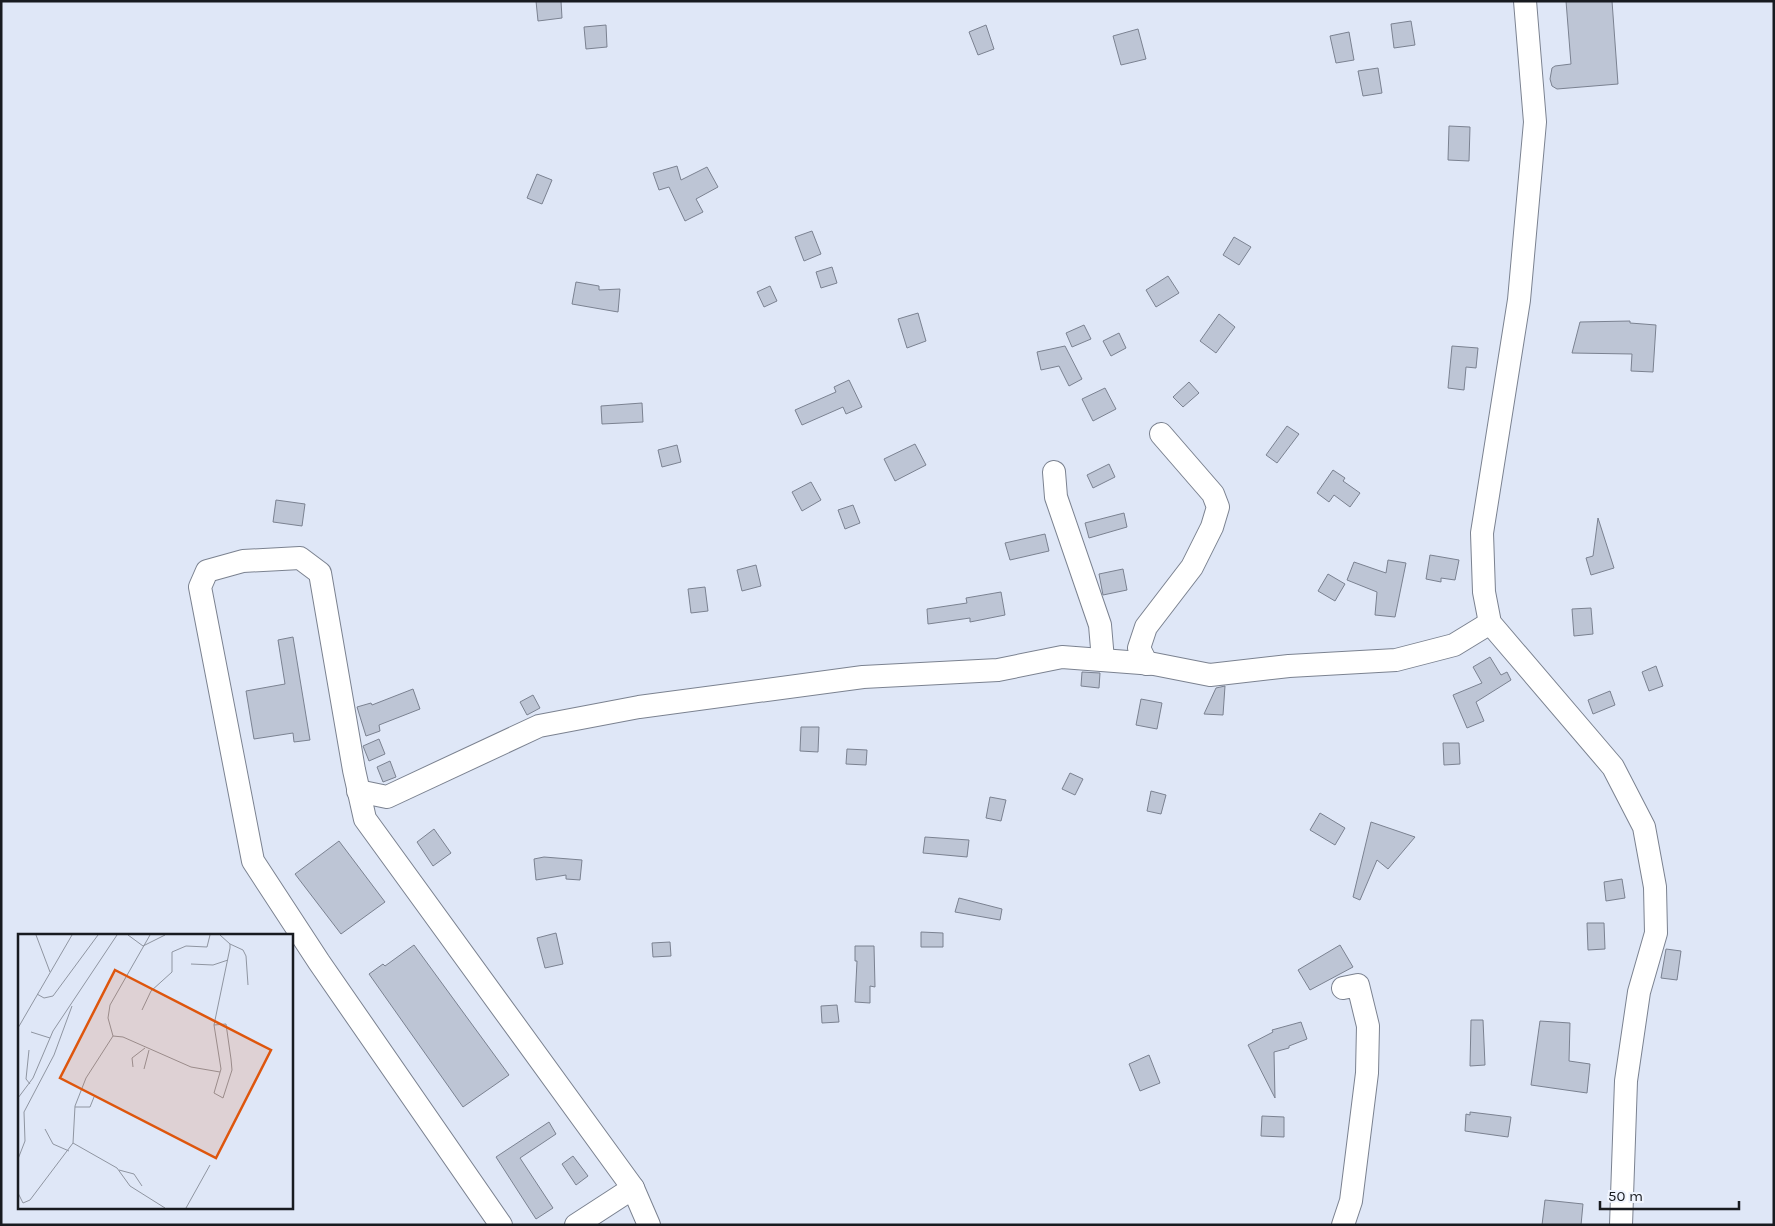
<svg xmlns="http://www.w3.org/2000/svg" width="1775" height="1226" viewBox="0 0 1775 1226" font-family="Karla,sans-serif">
  <rect width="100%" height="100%" fill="#dfe7f7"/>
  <g fill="#bdc5d5" stroke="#7b8291">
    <polygon points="536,1 561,1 562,18 538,21"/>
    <polygon points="1566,1 1612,1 1618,84 1557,89 1552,86 1550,79 1552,68 1555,66 1571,64"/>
    <polygon points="1411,21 1415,45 1394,48 1391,24"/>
    <polygon points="606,25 607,47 586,49 584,27"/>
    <polygon points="986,25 994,49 978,55 969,32"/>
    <polygon points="1138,29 1146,59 1121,65 1113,36"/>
    <polygon points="1349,32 1354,60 1336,63 1330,36"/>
    <polygon points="1378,68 1382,93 1363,96 1358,71"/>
    <polygon points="1449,126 1470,127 1469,161 1448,160"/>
    <polygon points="677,166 681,180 707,167 718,187 696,199 703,212 685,221 669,187 659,190 653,173"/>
    <polygon points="537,174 552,180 542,204 527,198"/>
    <polygon points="812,231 821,254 804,261 795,237"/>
    <polygon points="1234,237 1251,247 1239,265 1223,255"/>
    <polygon points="832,267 837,283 821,288 816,272"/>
    <polygon points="1168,276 1179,293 1156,307 1146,290"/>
    <polygon points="576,282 599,286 599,290 620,289 618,312 572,304"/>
    <polygon points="770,286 777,301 764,307 757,292"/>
    <polygon points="918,313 926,341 907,348 898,319"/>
    <polygon points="1219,314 1235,327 1216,353 1200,341"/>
    <polygon points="1630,321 1630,323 1656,325 1653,372 1631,371 1632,354 1572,353 1580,322"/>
    <polygon points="1084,325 1091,339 1072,347 1066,333"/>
    <polygon points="1119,333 1126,348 1111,356 1103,341"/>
    <polygon points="1065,346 1082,379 1069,386 1059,366 1041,370 1037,352"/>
    <polygon points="1452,346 1478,348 1476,368 1466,367 1464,390 1448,388"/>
    <polygon points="849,380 862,407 846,414 843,407 802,425 795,410 836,392 834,387"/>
    <polygon points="1189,382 1199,393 1183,407 1173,397"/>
    <polygon points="1105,388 1116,409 1093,421 1082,399"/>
    <polygon points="642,403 643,422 602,424 601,406"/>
    <polygon points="1287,426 1299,434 1277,463 1266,455"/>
    <polygon points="915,444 926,465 895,481 884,459"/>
    <polygon points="677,445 681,462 662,467 658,450"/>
    <polygon points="1109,464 1115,477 1093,488 1087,475"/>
    <polygon points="1333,470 1345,478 1343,481 1360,493 1350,507 1334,495 1329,502 1317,493"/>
    <polygon points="811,482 821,500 802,511 792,492"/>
    <polygon points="276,500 305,504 302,526 273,522"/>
    <polygon points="853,505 860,523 845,529 838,510"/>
    <polygon points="1124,513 1127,527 1089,538 1085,523"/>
    <polygon points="1598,518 1614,568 1591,575 1586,558 1593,556"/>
    <polygon points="1045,534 1049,551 1010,560 1005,543"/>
    <polygon points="1430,555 1459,560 1455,580 1441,578 1441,582 1426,579"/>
    <polygon points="1388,560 1406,563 1395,617 1375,615 1377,592 1347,580 1354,562 1386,573"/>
    <polygon points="756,565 761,586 742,591 737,570"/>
    <polygon points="1123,569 1127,590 1103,595 1099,574"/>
    <polygon points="1328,574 1345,584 1335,601 1318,591"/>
    <polygon points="705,587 708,611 691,613 688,589"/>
    <polygon points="1001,592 1005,615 970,622 970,618 928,624 927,609 967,603 966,598"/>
    <polygon points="1591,608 1593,634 1574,636 1572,609"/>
    <polygon points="293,637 310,740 294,742 293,733 254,739 246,691 285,684 278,640"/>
    <polygon points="1490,657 1501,675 1507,672 1511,680 1476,702 1484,721 1467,728 1453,695 1482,683 1473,667"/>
    <polygon points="1656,666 1663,686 1649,691 1642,672"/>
    <polygon points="1082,672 1100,673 1099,688 1081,686"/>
    <polygon points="1225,686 1223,715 1204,714 1216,688"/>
    <polygon points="413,689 420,709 379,725 380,731 366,736 357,707 371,703 372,705"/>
    <polygon points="1610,691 1615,705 1593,714 1588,700"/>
    <polygon points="533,695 540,708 527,715 520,702"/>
    <polygon points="1141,699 1162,703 1157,729 1136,725"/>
    <polygon points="801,727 819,727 818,752 800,751"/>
    <polygon points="379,739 385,754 369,761 363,746"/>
    <polygon points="1443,743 1459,743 1460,764 1444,765"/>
    <polygon points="847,749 867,750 866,765 846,764"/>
    <polygon points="390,761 396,777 383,782 377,767"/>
    <polygon points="1070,773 1083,779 1075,795 1062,789"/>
    <polygon points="1151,791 1166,795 1161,814 1147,811"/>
    <polygon points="990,797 1006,800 1001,821 986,818"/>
    <polygon points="1320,813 1345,828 1335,845 1310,830"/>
    <polygon points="1371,822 1415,837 1388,869 1377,860 1360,900 1353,897"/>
    <polygon points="434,829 451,853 433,866 417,842"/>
    <polygon points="925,837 969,840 967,857 923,853"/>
    <polygon points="339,841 385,902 341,934 295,874"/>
    <polygon points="544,857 582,860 580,880 566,879 566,875 536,880 534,859"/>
    <polygon points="1622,879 1625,898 1606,901 1604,882"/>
    <polygon points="959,898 1002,909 1000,920 955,912"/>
    <polygon points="1587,923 1604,923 1605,949 1588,950"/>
    <polygon points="921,932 943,933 943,947 921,947"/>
    <polygon points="556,933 563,964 545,968 537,938"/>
    <polygon points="670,942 671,956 653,957 652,943"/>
    <polygon points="414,945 509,1075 463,1107 369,974 383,964 385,966"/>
    <polygon points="1340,945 1353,967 1310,990 1298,970"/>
    <polygon points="855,946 874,946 875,987 870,986 870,1003 855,1002 857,961 855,961"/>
    <polygon points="1666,949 1681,951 1677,980 1661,978"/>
    <polygon points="837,1005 839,1022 822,1023 821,1006"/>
    <polygon points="1471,1020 1483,1020 1485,1065 1470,1066"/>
    <polygon points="1540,1021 1570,1023 1569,1061 1590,1064 1587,1093 1531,1085"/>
    <polygon points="1301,1022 1307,1039 1289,1046 1289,1048 1274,1052 1275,1098 1248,1045 1273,1032 1272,1030"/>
    <polygon points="1149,1055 1160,1083 1140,1091 1129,1064"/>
    <polygon points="1470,1112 1511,1117 1508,1137 1465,1131 1466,1114 1470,1115"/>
    <polygon points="1262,1116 1284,1117 1284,1137 1261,1136"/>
    <polygon points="549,1122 556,1134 520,1158 553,1208 536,1219 496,1157"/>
    <polygon points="573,1156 588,1176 576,1185 562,1164"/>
    <polygon points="1545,1200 1583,1204 1581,1225 1542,1225"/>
  </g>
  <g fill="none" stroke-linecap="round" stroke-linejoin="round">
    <g stroke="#7b8290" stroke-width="24">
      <g id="minor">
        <polyline points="1525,1 1535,122 1519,300 1482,533 1484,592 1490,623 1613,767 1644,827 1655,887 1656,933 1639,992 1626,1081 1621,1225"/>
        <polyline points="1054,472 1056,497 1100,625 1103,660"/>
        <polyline points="1147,664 1139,648 1146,627 1192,567 1212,527 1218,507 1213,494 1161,434"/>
        <polyline points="358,791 387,797 539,726 639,707 863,677 998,670 1062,657 1154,664 1210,675 1289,666 1396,660 1454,645 1490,623"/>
        <polyline points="1343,988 1358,985 1368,1026 1367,1073 1351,1201 1343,1225"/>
        <polyline points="501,1225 319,962 253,861 200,587 207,571 243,561 300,558 320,573 354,770 365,819 633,1188 649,1225"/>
        <polyline points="576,1225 633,1188"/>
      </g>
    </g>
    <use href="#minor" stroke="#fff" stroke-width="22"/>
  </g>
  <g transform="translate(18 934)">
    <rect width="275" height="275" fill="#dfe7f7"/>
    <path fill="none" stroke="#8f95a1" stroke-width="1" d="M18 1 32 38M110 1 125 12 147 1M212 10 225 16 228 22 230 51M173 30 195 31 210 26M19 60 26 64 35 62 80 1M124 76 133 57 154 38V18L168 12 189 13 192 1M196 91 208 90 213 125 214 136 205 164 196 159 203 135 196 91 212 14V10L202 1M0 94 54 1M13 98 32 104M95 102 105 103 173 133 202 138M11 116 8 145 12 150M115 133 114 124 127 114M126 135 131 116M0 164 15 144 35 97 99 1M57 173H72L76 163M27 195 35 210 51 217M55 209 99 234 112 252 147 274M0 225 7 207 6 178 36 121 54 72M101 236 116 240 124 252M0 259 5 269 12 266 55 209 57 172 68 144 95 102 90 84 92 71 132 1M168 274 192 231"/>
    <path fill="#de560d" fill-opacity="0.15" stroke="#de560d" stroke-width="2.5" d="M97 36 253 116 198 224 42 144Z"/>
    <rect width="275" height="275" fill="none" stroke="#181b20" stroke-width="2.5"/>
  </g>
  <rect width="1775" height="1226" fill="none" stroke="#181b20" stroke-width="5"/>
  <path d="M1600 1201v8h139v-8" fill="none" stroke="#181b20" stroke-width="2.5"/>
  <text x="1608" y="1201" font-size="15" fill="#181b20" stroke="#eff4fe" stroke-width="4" paint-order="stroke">50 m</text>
</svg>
